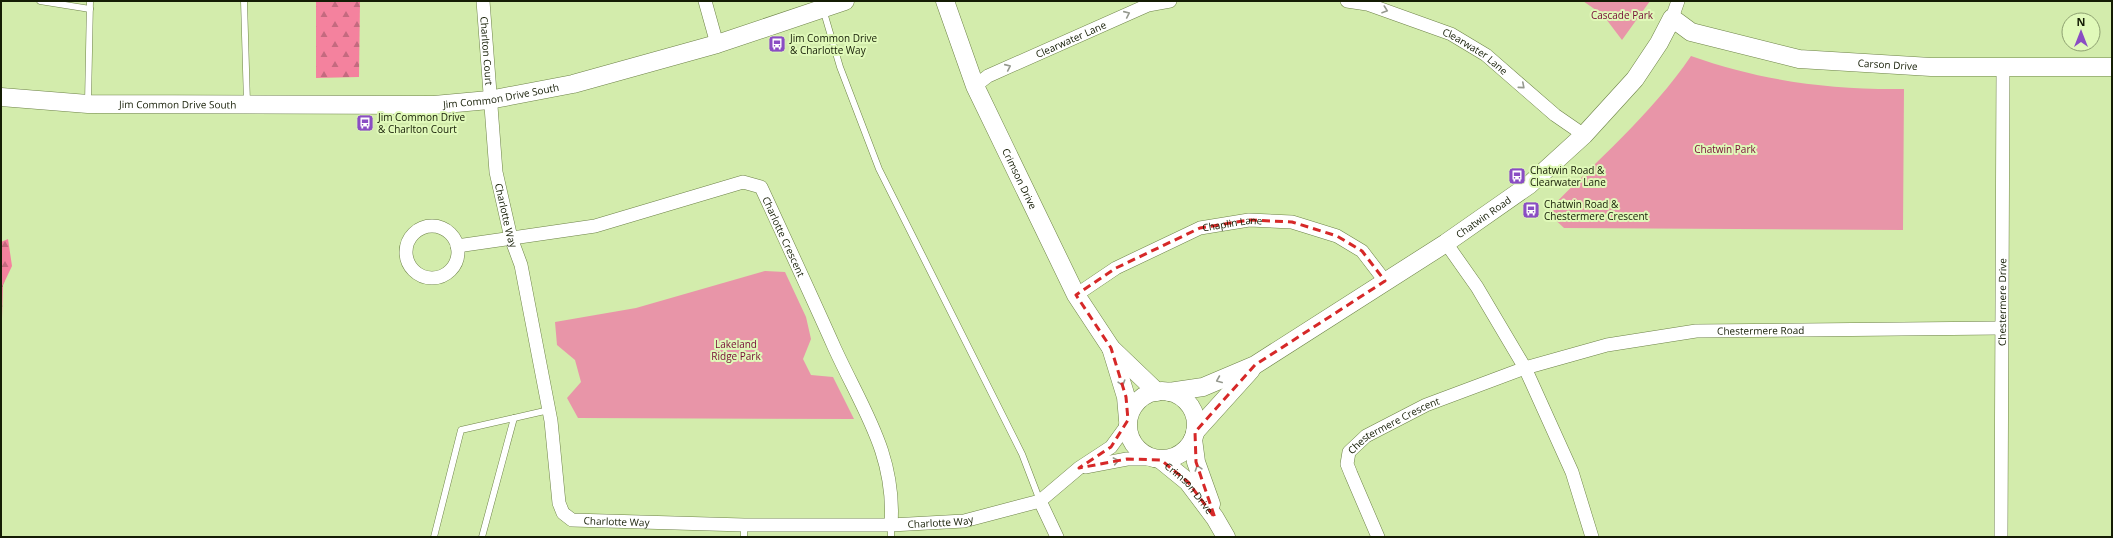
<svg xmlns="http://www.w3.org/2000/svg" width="2113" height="538" viewBox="0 0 2113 538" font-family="'Open Sans',sans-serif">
  <defs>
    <pattern id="forest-firs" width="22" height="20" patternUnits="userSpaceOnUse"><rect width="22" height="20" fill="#f4829e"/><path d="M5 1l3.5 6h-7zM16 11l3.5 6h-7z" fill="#c46a7f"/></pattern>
  </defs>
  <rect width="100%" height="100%" fill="#d3ecac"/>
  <g fill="url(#forest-firs)">
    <polygon points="316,1 360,1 359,77 316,78"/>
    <polygon points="8,239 12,266 3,285 1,352 1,242"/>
  </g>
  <g fill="#e895a8">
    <polygon points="1583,1 1650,1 1622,40 1603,15"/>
    <path d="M1691 56C1762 81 1829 90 1904 89L1903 230 1564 228 1547 212C1596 161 1651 115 1691 56Z"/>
    <polygon points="765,271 785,272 806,317 811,339 803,359 811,375 833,377 854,419 578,418 567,398 581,382 575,360 557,345 555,322 636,308"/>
  </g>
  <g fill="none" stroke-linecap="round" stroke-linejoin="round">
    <g stroke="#6d8247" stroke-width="7">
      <g id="lane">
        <polyline points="40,1 90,9"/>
        <polyline points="244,1 247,103"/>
        <polyline points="823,9 840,67 879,169 1022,454 1040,501"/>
        <polyline points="88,102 90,1"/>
        <polyline points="744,525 744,537"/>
        <polyline points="434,537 461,430 549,410"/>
        <polyline points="482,537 514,418"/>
        <polyline points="891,537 891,525"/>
      </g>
    </g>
    <g stroke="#6d8247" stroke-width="14">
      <g id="street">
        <path id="s1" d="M483 1 496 172 511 238 521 265 551 421 559 503 563 513 572 520 744 525H891L964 521 1040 501 1079 468 1111 447 1127 425"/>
        <polyline points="705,1 717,44"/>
        <path id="s2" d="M1347 1 1367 4 1451 34 1486 55 1555 115 1584 135"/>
        <polyline points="1672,18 1678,1"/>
        <path id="s3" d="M975 86 988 76 1148 5 1170 1"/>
        <circle cx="432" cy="252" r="26"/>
        <polyline points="1446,243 1477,287 1525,368 1572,472 1592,537"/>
        <path id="s4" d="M457 246 595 226 743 182 761 187C786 241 811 295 835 349 863 410 896 455 891 525"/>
        <path id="s5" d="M1076 295 1116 268 1200 228 1249 220 1292 222 1337 236 1362 251 1385 281"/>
        <polyline points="1085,467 1127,459 1153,459"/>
        <polyline points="1040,501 1057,537"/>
        <path id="s6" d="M1378 537 1351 474 1347 464 1349 452 1366 436 1426 405 1525 368 1607 345 1696 331 2001 328"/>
        <path id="s7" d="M2001 537 2003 67"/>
      </g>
    </g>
    <g stroke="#6d8247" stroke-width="19">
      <g id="secondary">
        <path id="s8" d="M945 1 975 86 1076 295 1111 348 1157 392"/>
        <path id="s9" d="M1 97 88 104 434 105 489 100 573 84 717 44 845 1"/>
        <polyline points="1111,348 1126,397 1128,420"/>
        <circle cx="1162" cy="425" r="34"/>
        <path id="s10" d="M1169 392 1203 387 1255 365 1446 243 1529 185 1584 135 1635 79 1659 43 1672 18 1691 32 1799 59 1931 67H2112"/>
        <polyline points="1195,432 1251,370"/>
        <polyline points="1193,439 1196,462 1211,504"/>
        <path id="s11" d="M1161 460 1188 482 1215 518 1226 537"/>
      </g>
    </g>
    <use href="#lane" stroke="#fff" stroke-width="6"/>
    <use href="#street" stroke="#fff" stroke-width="13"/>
    <use href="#secondary" stroke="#fff" stroke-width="18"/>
  </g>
  <defs><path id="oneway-chevron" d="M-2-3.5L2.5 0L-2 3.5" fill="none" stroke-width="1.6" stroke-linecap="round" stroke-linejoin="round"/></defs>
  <g stroke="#95998e">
    <use href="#oneway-chevron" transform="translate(1385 10) rotate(19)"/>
    <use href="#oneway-chevron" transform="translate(1127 14) rotate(-24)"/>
    <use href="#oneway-chevron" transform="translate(1008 67) rotate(-24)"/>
    <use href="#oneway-chevron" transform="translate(1522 86) rotate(41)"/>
    <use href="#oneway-chevron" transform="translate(1219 380) rotate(157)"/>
    <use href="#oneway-chevron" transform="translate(1122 383) rotate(73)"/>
    <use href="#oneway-chevron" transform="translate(1116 461) rotate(-11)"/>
    <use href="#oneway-chevron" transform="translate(1198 468) rotate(-108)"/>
  </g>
  <path fill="none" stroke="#d62828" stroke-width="3" stroke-dasharray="8 5" stroke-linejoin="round" d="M1249 220 1292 222 1337 236 1362 251 1385 281 1255 365 1195 432 1196 462 1215 518 1188 482 1161 460 1127 459 1079 468 1111 447 1128 420 1126 397 1111 348 1076 295 1116 268 1200 228Z"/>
  <defs>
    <g id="bus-square" transform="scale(0.9)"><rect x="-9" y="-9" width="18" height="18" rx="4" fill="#8a4dc3" stroke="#e0f9b9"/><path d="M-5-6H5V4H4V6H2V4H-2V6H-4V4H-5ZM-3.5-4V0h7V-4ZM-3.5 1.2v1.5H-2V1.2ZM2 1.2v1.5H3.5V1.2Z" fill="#fff"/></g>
  </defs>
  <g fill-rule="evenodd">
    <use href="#bus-square" x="777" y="44"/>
    <use href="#bus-square" x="365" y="123"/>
    <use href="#bus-square" x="1517" y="176"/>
    <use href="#bus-square" x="1531" y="210"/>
  </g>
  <g text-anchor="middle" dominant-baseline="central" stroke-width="4" stroke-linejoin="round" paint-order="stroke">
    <g font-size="10" fill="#750c35" stroke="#e0f9b9">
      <text x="1622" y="15">Cascade Park</text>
      <text x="1725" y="149">Chatwin Park</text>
      <text x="736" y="344">Lakeland<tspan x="736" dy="12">Ridge Park</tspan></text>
    </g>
    <g font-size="10" fill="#141c04" stroke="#e0f9b9" text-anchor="start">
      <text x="790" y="38">Jim Common Drive<tspan x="790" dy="12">&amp; Charlotte Way</tspan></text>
      <text x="378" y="117">Jim Common Drive<tspan x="378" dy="12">&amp; Charlton Court</tspan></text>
      <text x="1530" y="170">Chatwin Road &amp;<tspan x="1530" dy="12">Clearwater Lane</tspan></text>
      <text x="1544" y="204">Chatwin Road &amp;<tspan x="1544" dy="12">Chestermere Crescent</tspan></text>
    </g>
    <g font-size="10" fill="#141c04" stroke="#e0f9b9">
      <text stroke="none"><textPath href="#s3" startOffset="107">Clearwater Lane</textPath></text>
      <text stroke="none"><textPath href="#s1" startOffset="50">Charlton Court</textPath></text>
      <text stroke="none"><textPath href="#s2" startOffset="139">Clearwater Lane</textPath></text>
      <text stroke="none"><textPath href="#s10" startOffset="864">Carson Drive</textPath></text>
      <text stroke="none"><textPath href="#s9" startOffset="501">Jim Common Drive South</textPath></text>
      <text stroke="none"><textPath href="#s9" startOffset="177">Jim Common Drive South</textPath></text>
      <text stroke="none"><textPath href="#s8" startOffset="193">Crimson Drive</textPath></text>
      <text stroke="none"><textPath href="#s1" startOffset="216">Charlotte Way</textPath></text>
      <text stroke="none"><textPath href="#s10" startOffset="363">Chatwin Road</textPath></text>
      <text stroke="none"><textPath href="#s5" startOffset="174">Chaplin Lane</textPath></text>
      <text stroke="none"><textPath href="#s4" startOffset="367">Charlotte Crescent</textPath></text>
      <text stroke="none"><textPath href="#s7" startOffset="235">Chestermere Drive</textPath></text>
      <text stroke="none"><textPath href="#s6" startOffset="528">Chestermere Road</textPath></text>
      <text stroke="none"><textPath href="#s6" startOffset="144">Chestermere Crescent</textPath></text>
      <text stroke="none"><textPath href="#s11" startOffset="40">Crimson Drive</textPath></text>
      <text stroke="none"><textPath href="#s1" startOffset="576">Charlotte Way</textPath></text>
      <text stroke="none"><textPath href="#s1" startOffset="900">Charlotte Way</textPath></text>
    </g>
  </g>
  <rect width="2113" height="538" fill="none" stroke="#141c04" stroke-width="4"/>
  <g transform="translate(2081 32)"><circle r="19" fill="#e0f9b9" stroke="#8ea171"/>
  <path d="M0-3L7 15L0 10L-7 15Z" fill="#8a4dc3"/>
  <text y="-6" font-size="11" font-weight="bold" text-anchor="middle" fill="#141c04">N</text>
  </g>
</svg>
